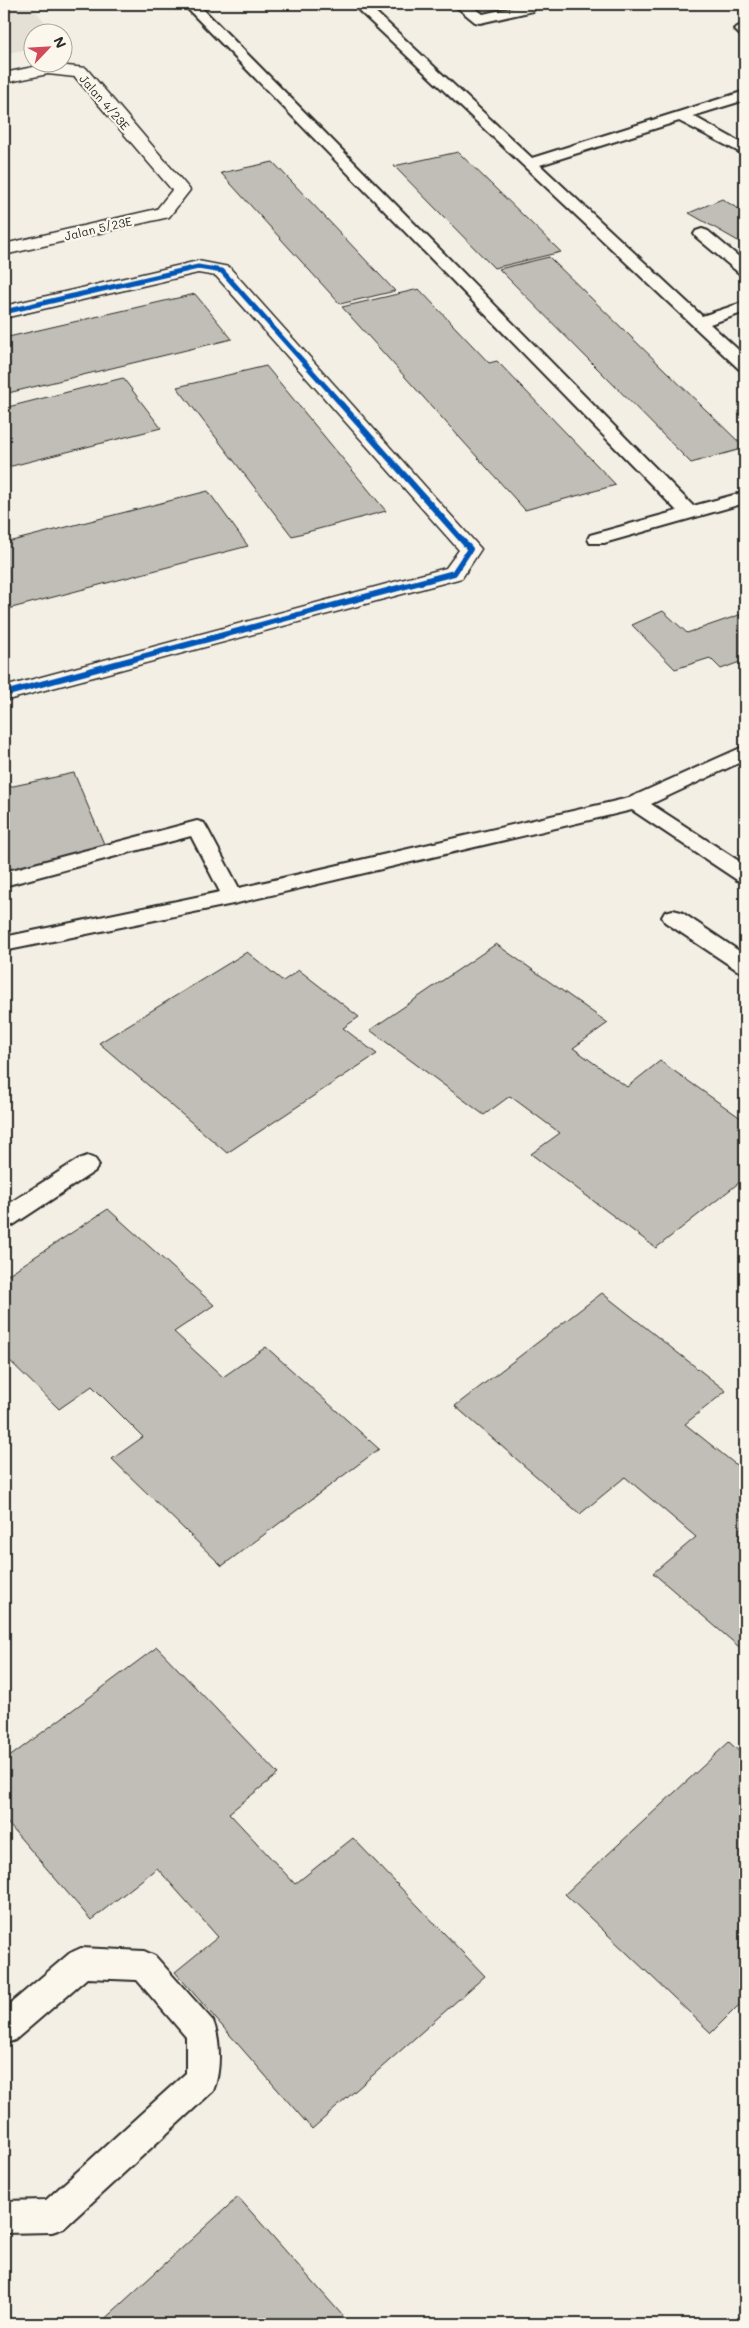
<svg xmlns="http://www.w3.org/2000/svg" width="749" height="2328" viewBox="0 0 749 2328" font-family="Mali,sans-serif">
  <rect width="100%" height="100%" fill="#f3efe4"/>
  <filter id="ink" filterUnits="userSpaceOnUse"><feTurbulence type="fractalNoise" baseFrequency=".02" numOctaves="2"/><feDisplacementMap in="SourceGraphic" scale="10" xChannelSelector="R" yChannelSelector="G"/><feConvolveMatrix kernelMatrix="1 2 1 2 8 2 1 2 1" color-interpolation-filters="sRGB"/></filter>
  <g filter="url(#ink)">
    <polygon fill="#e4e0d6" points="4,4 30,4 53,32 32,32 32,48 4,54"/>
    <g fill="#c0beb6" stroke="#2b2b2b">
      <polygon points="458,152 561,252 494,268 394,166"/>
      <polygon points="273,162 395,291 340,304 221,173"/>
      <polygon points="722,199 745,213 745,245 689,213"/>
      <polygon points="549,257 745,448 691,463 499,269"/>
      <polygon points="419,289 489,363 497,361 616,485 525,510 342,307"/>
      <polygon points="195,294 232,339 4,394 4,338"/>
      <polygon points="266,366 386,511 292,536 177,387"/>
      <polygon points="123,378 161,428 4,468 4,408"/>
      <polygon points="208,491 248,546 4,610 4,543"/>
      <polygon points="663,611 687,633 745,613 745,660 721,669 710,658 675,669 632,625"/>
      <polygon points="74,773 107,851 4,875 4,788"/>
      <polygon points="496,944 608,1023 573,1048 627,1087 660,1061 745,1121 745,1178 656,1248 531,1154 560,1133 510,1096 484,1115 370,1030"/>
      <polygon points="247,952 283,981 299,970 359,1017 343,1028 377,1054 227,1153 99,1043"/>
      <polygon points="108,1209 214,1305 174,1332 223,1377 266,1347 379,1449 222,1566 112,1459 143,1437 92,1386 59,1409 4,1355 4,1277"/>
      <polygon points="602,1293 726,1391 685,1424 745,1472 745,1652 653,1573 696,1537 625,1477 580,1514 455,1406"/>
      <polygon points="157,1647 278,1774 229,1813 295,1884 353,1838 485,1976 312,2129 175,1972 218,1937 157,1868 91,1920 4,1819 4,1761"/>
      <polygon points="729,1742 745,1757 745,1999 711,2033 565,1894"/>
      <polygon points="238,2197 350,2324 99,2324"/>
    </g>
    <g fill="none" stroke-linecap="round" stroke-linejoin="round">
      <g stroke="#2b2b2b" stroke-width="4">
        <g id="lane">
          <polygon points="183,4 198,4 693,506 745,492 745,503 604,543 590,543 588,539 590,535 677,511"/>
          <polygon points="352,4 367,4 532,158 745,91 745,100 693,116 745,145 745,155 679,121 540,165 702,316 745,302 745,312 710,324 745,356 745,370 739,369"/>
          <polygon points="453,4 469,4 483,14 528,4 535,8 533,11 480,23 475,22"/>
          <polygon points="741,25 745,26 745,36 740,35 734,29"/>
          <polygon points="702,229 708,231 745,262 745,275 739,273 696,237 694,234 696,231"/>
          <polygon points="745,746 745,760 651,804 745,865 745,882 737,880 632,810 233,904 4,951 4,937 220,892 191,836 4,886 4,872 197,821 204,823 207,828 239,888 629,798"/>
          <polygon points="673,910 681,912 745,955 745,973 737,970 665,922 662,917 665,912"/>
          <polygon points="87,1156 95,1159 99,1165 95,1171 13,1225 4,1228 4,1207 79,1159"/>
          <path d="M81 1948 144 1951 155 1956 213 2021C221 2040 221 2072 213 2091L64 2228 52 2232 4 2233V2201L46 2200 186 2073V2037L137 1980 87 1978 15 2040 4 2044V2009L70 1953Z"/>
        </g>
      </g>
      <g stroke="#2b2b2b" stroke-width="3">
        <g id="street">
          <polygon points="48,64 86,68 190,190 169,217 4,255 4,244 157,209 172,190 75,77 48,74 4,83 4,73"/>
          <polygon points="198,261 229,267 481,549 462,578 4,701 4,687 446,568 459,550 216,276 198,273 4,318 4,306"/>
        </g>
      </g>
      <use href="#lane" fill="#fbf7ec" fill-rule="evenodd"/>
      <use href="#street" fill="#fbf7ec" fill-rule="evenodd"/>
      <g stroke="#fbf7ec" stroke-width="7">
        <polyline id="cycleway-far1" points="4,312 198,267 222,271 342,405"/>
      </g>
      <g stroke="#fbf7ec" stroke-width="9">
        <polyline id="cycleway" points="4,694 454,573 470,549 341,404"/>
      </g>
      <use href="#cycleway-far1" stroke="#0057b8" stroke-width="5"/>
      <use href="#cycleway" stroke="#0057b8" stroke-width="6"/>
    </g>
  </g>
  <g text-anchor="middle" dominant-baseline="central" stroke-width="4.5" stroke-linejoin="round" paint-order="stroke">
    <g font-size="12" fill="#2b2b2b" stroke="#fbf7ec">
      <text transform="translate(105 102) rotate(49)">Jalan 4/23E</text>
      <text transform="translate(98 228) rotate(-13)">Jalan 5/23E</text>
    </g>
  </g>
  <rect width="749" height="2328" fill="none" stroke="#fbf7ec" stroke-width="20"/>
  <rect x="10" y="10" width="729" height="2308" fill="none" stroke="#2b2b2b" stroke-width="2" filter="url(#ink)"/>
  <g transform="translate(48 48) rotate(65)"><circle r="24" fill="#fbf7ec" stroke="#a8a59f"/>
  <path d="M0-4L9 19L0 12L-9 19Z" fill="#d1495b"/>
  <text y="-8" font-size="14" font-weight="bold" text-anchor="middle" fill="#2b2b2b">N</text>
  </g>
</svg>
